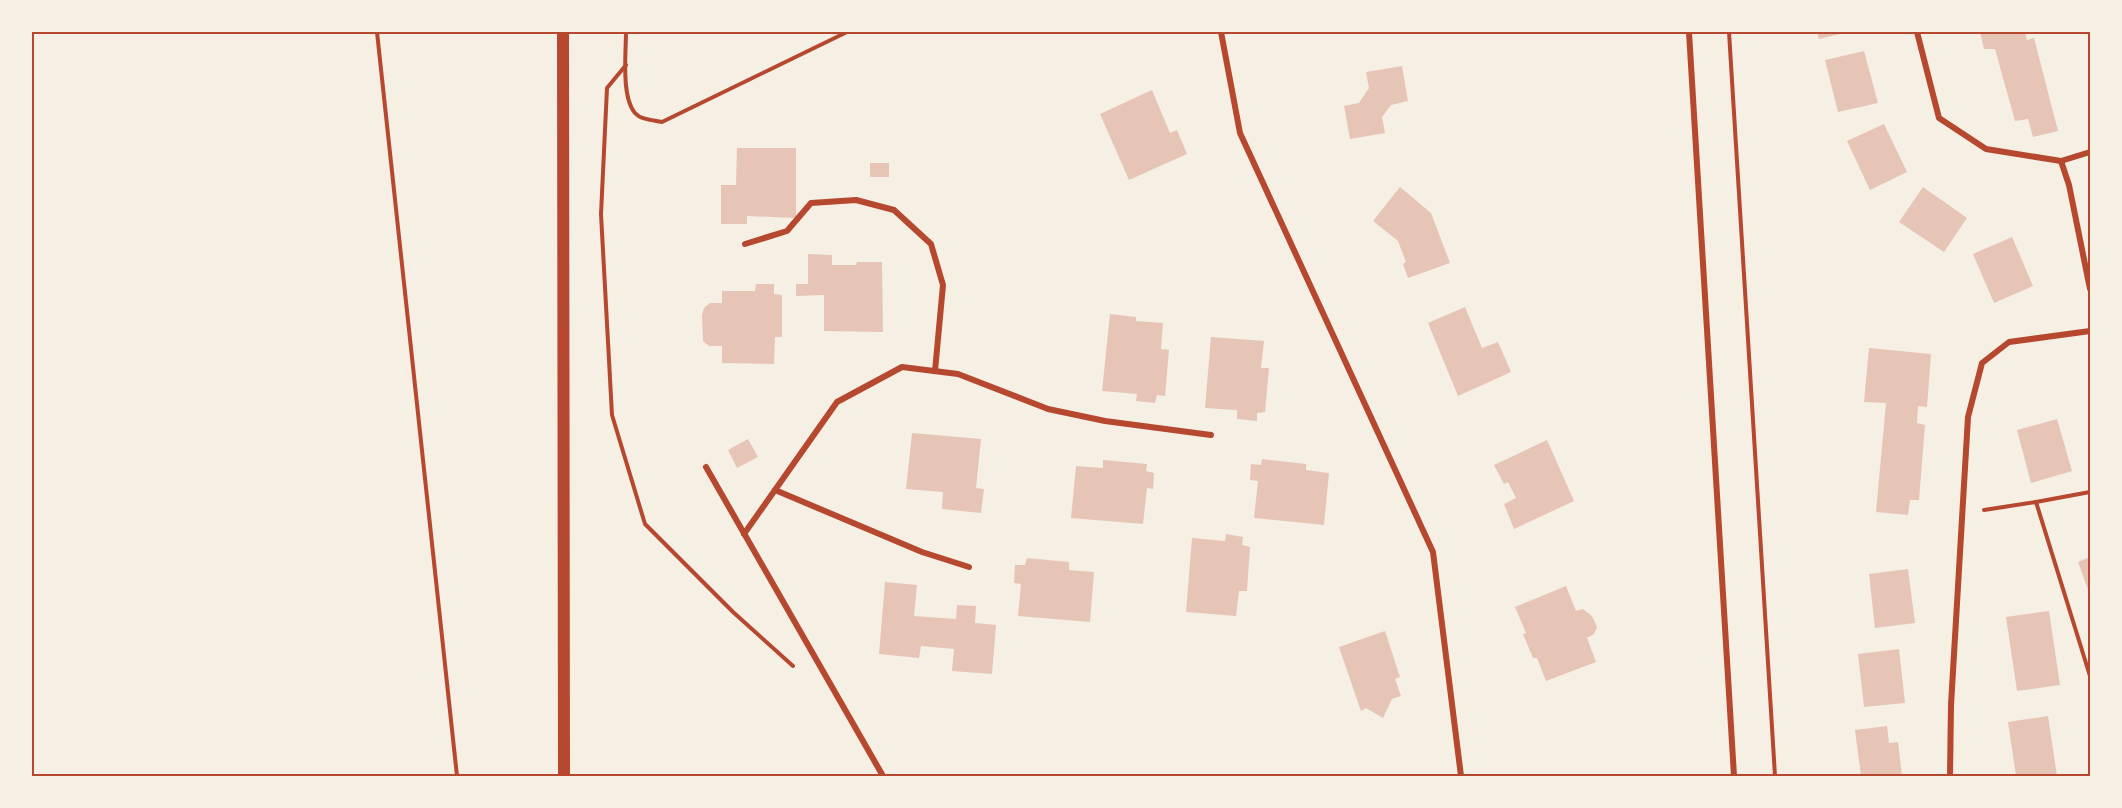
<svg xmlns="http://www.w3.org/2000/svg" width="2122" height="808" viewBox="0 0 2122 808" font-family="'PT Sans Narrow',sans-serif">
  <rect width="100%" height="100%" fill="#f6efe4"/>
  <g fill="#e6c5b7">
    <polygon points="1817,32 1848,32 1819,39"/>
    <polygon points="1980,32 2025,32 2027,40 2034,38 2058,131 2033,137 2028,119 2015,121 1995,49 1984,49"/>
    <polygon points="1864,51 1878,103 1838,112 1825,60"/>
    <polygon points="1402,66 1408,101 1391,105 1382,117 1385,133 1350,139 1344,106 1359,103 1369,88 1366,72"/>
    <polygon points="1152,90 1170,133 1177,130 1187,154 1129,180 1100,114"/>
    <polygon points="1884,124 1907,172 1870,190 1847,141"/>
    <polygon points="737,148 796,148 796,218 747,216 747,224 721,224 721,185 736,185"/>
    <rect x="870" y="163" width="19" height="14"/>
    <polygon points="1400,187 1431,213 1450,263 1408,278 1403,264 1406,262 1398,241 1373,221"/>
    <polygon points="1923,187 1967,218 1944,252 1899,222"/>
    <polygon points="2012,237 2033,286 1994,303 1973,254"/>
    <polygon points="808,254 832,255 832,265 856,265 857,262 882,262 883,332 824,331 824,295 796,296 796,284 808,284"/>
    <polygon points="756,284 774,284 774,294 782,295 782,337 775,337 774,364 722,363 722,346 709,346 703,341 702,315 704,308 710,303 722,303 722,291 755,291"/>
    <polygon points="1465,307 1482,348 1498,342 1511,372 1458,396 1428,323"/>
    <polygon points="1110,314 1136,317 1136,321 1163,323 1161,349 1169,350 1165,396 1157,395 1155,403 1136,401 1137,394 1102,391"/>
    <polygon points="1211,337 1264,341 1261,368 1269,368 1265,412 1257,413 1257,421 1237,419 1237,410 1205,408"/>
    <polygon points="1869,348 1931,354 1927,407 1918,406 1917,423 1925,425 1919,500 1910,500 1908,515 1876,512 1886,403 1864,402"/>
    <polygon points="2057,419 2072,471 2031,483 2017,430"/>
    <polygon points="912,433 981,439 976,488 984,489 981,513 942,509 943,492 906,489"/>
    <polygon points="748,439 758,457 737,468 728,450"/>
    <polygon points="1547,440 1574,501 1514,529 1504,504 1516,498 1508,482 1504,484 1494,465"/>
    <polygon points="1262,459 1306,464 1306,470 1329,473 1324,525 1254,518 1258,481 1250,480 1251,464 1261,465"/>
    <polygon points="1103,460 1147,464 1146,471 1154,473 1153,489 1147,488 1143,524 1071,518 1076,466 1103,468"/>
    <polygon points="1226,534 1243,537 1242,545 1250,547 1247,591 1239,591 1236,616 1186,612 1192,538 1225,541"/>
    <polygon points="2090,557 2090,595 2078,562"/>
    <polygon points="1027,558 1069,562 1069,570 1094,572 1090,622 1018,616 1021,584 1014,583 1015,565 1025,565"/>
    <polygon points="1908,569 1915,623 1875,628 1869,574"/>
    <polygon points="885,582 917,585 914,616 956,619 957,605 976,606 975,623 996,625 992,674 952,671 954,649 921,646 919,658 879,654"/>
    <polygon points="1566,586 1576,611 1583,609 1592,616 1597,627 1594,634 1587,638 1596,662 1546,681 1537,658 1533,658 1523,634 1526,633 1515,607"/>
    <polygon points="2049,611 2060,685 2017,691 2006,617"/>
    <polygon points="1385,631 1400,677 1395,679 1401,696 1392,699 1383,718 1366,708 1361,711 1339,647"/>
    <polygon points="1899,649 1905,703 1864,707 1858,654"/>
    <polygon points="2048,716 2057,776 2016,776 2008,722"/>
    <polygon points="1887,726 1889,743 1898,742 1902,776 1861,776 1855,730"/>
  </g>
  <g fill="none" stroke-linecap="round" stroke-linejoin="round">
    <g stroke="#b5482f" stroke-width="4">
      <polyline points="377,32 457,776"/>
      <path d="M626 32C626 52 621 97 635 113 641 120 653 120 662 122L847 32"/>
      <polyline points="1729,32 1775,776"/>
      <polyline points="626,65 607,88 601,214 612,415 645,524 733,612 793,666"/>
      <polyline points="2036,502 2090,676"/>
      <polyline points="1984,510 2036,502 2090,492"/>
    </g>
    <g stroke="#b5482f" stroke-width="6">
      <polyline points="1221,32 1240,133 1433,552 1461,776"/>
      <polyline points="1689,32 1734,776"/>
      <polyline points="1917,32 1939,118 1986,149 2061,161 2090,152"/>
      <polyline points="2061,161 2069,185 2090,289"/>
      <polyline points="745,244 787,231 811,203 856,200 894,210 931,244 943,285 935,371"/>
      <polyline points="706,467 883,776"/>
      <polyline points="775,490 922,552 969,567"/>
      <polyline points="744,534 837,402 902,367 958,374 1048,409 1105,421 1211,435"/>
      <polyline points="1950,776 1951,705 1968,417 1982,363 2009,342 2090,331"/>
    </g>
    <polyline stroke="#b5482f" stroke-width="12" points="563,32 564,776"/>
  </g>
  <rect width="2122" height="808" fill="none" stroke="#f6efe4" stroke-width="66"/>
  <rect x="33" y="33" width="2056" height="742" fill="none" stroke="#b5482f" stroke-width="2"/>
</svg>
